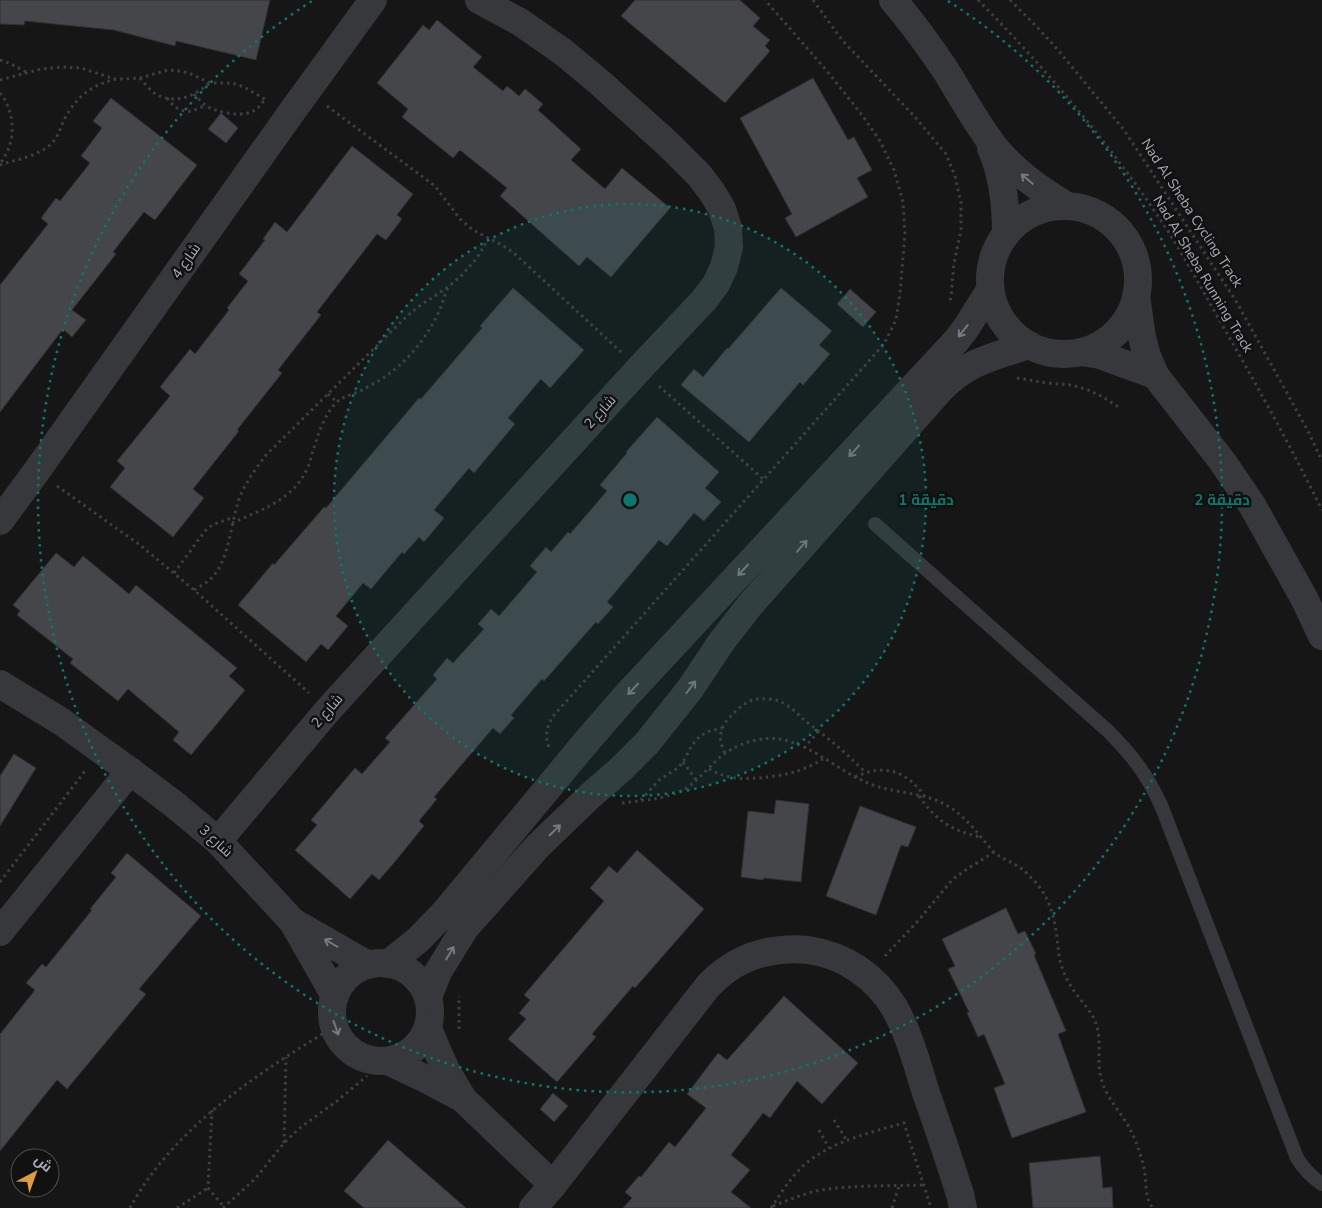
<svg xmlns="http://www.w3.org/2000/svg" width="1322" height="1208" viewBox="0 0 1322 1208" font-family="'Nunito Sans',Cairo,sans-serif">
  <rect width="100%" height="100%" fill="#161617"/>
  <g fill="#45464a" stroke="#303033">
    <polygon points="0,0 270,0 256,60 176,41 175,46 114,30 25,21 24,25 0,24"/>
    <polygon points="635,0 740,0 760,18 753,26 770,40 765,46 770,51 725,103 621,16"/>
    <polygon points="437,20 482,57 473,67 503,91 507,86 519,96 525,89 543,104 538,110 581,149 571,160 605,189 622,168 670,208 611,277 587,257 579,266 500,196 507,188 460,150 453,158 402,117 408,109 377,83 423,25 429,30"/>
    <polygon points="813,78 848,140 854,137 872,170 857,178 868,197 796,237 785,218 792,214 740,118"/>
    <polygon points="111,98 197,165 155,220 144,212 113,252 116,254 72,310 86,320 72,337 63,329 0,412 0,285 48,224 41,218 56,198 60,201 90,163 81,156 102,128 93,121"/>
    <polygon points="221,113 238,128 226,143 208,129"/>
    <polygon points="352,146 413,194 397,215 402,219 386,240 377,234 317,312 321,315 278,370 282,373 237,430 239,431 193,489 204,498 173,537 110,487 125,468 117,461 170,396 160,387 190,349 195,354 229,310 227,308 248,281 239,274 265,240 263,239 275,222 287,232"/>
    <polygon points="513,288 584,350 550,388 541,379 508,418 515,424 474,473 469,468 434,510 444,518 424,542 419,537 404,554 402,552 371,589 363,583 336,616 348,626 328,650 321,644 306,662 238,605 273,563 274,565 324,507 326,508 419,398 421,399 482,328 480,326"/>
    <polygon points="781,288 832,331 819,345 830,354 803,385 800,382 749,442 681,385 694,369 703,377 727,348 728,349"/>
    <polygon points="850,289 876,312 863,327 837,304"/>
    <polygon points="657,417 719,472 705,488 721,502 704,521 694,513 667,546 659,540 607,602 613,607 598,624 596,622 544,681 542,679 511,715 514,718 500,734 493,728 434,797 437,799 419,821 424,826 393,864 379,880 372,874 350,899 295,850 317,825 311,820 355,768 362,774 390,742 385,738 437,679 433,675 447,658 453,663 484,629 478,624 491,609 499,616 537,572 530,566 546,547 551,552 568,532 570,534 607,491 600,485 627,453 626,452"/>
    <polygon points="56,553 74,567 83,556 129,594 136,585 237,668 229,676 245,690 191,755 173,740 179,732 128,689 118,701 70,663 73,659 17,615 20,611 13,605"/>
    <polygon points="14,754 36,768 0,826 0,776"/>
    <polygon points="776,800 809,804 801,882 764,878 763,880 741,877 748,811 774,814"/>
    <polygon points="860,806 916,827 908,847 901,845 876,915 826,896"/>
    <polygon points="637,850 704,909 635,988 633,986 592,1034 596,1037 557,1082 508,1039 526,1019 519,1013 530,1000 524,995 604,901 590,888 609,866 617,873"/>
    <polygon points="127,853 201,916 139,989 146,994 67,1089 57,1080 0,1151 0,1034 35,990 26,983 42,964 46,967 92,910 90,909 116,877 111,873"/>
    <polygon points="1006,908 1018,934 1025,931 1036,954 1034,955 1066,1031 1058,1034 1086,1112 1012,1138 994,1088 1005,1084 984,1034 978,1037 967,1013 969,1012 948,969 955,966 942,939"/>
    <polygon points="784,996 858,1063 822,1104 797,1081 770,1118 763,1113 731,1155 750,1170 731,1192 751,1208 623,1208 632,1198 625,1192 639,1176 641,1177 669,1142 675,1147 706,1108 687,1094 718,1053 727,1060"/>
    <polygon points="553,1093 568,1106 554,1122 540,1109"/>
    <polygon points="388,1140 466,1208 364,1208 344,1191"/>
    <polygon points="1100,1156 1103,1188 1112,1187 1113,1208 1033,1208 1029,1163"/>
  </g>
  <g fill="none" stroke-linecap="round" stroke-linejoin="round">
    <g stroke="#3d3f43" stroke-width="3" stroke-dasharray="2.5 4" stroke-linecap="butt">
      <polyline points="813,0 842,40 915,117 946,154 955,176 961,203 961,230 954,263 951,297 949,303"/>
      <path d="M978 0C1046 69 1110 144 1164 225 1186 259 1205 295 1225 330 1259 389 1292 449 1322 510"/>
      <polyline points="1010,0 1037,27 1058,50 1124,130 1236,301 1308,431 1322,461"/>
      <polyline points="0,60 9,63 26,72"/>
      <path d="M140 78C144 83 149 89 154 93 175 106 193 96 210 83"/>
      <polyline points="0,80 41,69 61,67 81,68 115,79 123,79 140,78 168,70 179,71 189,73 210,83 232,83 244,87 268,101"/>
      <path d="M0 93C12 107 16 132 8 150 6 155 3 159 0 164"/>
      <path d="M194 94C198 98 201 102 205 105 215 112 240 117 251 112 257 110 261 105 265 99"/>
      <path d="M167 98C178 113 189 115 205 105"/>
      <polyline points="327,106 435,186 460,219 473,230 502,245 514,253 621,352"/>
      <path d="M0 165C18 159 40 156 53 142 59 135 61 126 65 118 78 95 91 86 115 79"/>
      <polyline points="1017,378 1047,383 1072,385 1088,390 1103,397 1120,408"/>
      <polyline points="659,386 763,479"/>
      <polyline points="328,394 337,402"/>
      <polyline points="57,486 140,545 194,590 309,693"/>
      <path d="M232 523C261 510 293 500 307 469 310 463 311 456 313 451 318 435 324 415 336 403 343 396 351 395 360 391 366 388 373 384 380 380 406 364 428 337 440 309 443 302 445 294 448 287"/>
      <polyline points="174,573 205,531 212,525 234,517"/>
      <path d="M194 590C202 585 210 581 215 574 231 553 231 518 241 494 248 479 257 467 266 455L406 317 418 307 448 287 462 275 477 258 488 239"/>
      <path d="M549 747C544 735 547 725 555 714L884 344 896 320 900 293 905 234 903 202 894 170 880 141 862 115 827 71 765 0"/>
      <polyline points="804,748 819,731"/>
      <path d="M725 753C718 740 719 729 729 718 737 710 745 701 757 699 766 698 776 699 783 703 791 707 798 714 804 720 826 736 846 753 865 772"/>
      <polyline points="683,762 697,781"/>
      <path d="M709 769C717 773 726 777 735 778 743 779 751 778 759 778 786 775 799 773 823 759"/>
      <path d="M855 777C885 763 907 771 925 797"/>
      <path d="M919 796C937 821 950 830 980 837"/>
      <polyline points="641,800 659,780 678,768 683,762 692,745 700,736 710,731 722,728"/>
      <path d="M622 803C643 800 663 800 683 790 700 780 711 763 727 752 738 745 749 741 762 739 800 733 835 770 868 783 891 793 919 792 940 802 963 812 976 832 992 850 1000 859 1014 862 1023 870 1029 875 1036 882 1040 888 1053 905 1056 927 1058 947 1059 953 1059 959 1061 964 1065 978 1072 989 1081 1000 1086 1007 1092 1013 1095 1021 1103 1039 1096 1059 1101 1078 1106 1098 1121 1112 1130 1129 1136 1141 1141 1155 1144 1168 1147 1182 1144 1197 1153 1208"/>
      <polyline points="0,882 85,771"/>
      <polyline points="885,956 918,921 952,880 964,871 994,852"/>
      <polyline points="459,1029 459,996"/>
      <polyline points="212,1110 208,1188 224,1207"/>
      <polyline points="834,1120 847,1141"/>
      <polyline points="819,1130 829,1148"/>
      <polyline points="284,1143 286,1057"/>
      <path d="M773 1206C789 1200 805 1193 821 1190 855 1185 890 1186 923 1185"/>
      <path d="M130 1208C173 1128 258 1073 334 1027"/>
      <polyline points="177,1208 208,1188"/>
      <polyline points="223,1208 255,1179 284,1143 301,1127 337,1101 367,1076"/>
      <path d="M771 1208C781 1193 791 1177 804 1165 832 1141 869 1133 904 1123L931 1208"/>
      <polyline points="892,1208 899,1186"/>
    </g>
    <path stroke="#37383c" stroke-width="14" d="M875 524 1108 731C1132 755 1146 773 1161 805L1297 1158C1304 1169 1311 1177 1322 1184"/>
    <g stroke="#37383c" stroke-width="28">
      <path d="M893 0C912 22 930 47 946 71 962 97 977 125 996 149 1016 173 1041 190 1067 206"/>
      <path d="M991 148C1003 175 1006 204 1006 234"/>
      <circle cx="1064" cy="280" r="74"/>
      <polyline points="1136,296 1142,337 1147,356 1155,375 1222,461 1252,505 1304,598 1322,636"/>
      <polyline points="1081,352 1100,355 1155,375"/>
      <polyline points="0,521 36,472 291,113 373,0"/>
      <polyline points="0,684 62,722 130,771 175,805 218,841 293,922 335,996"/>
      <polyline points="218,841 328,710 639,369 704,300 716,284 724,267 729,247 728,228 722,209 712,192 699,175 668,144 598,81 563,52 520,22 479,0"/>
      <polyline points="293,922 368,965"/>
      <polyline points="0,932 130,771"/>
      <circle cx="381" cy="1012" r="49"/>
      <polyline points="388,964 418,940 445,912 587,741 626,696 956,341 966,328 990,290"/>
      <path d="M428 997 438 972 465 928 537 847 590 796 621 769 647 743 690 689 722 641 750 605 940 390C968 361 992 357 1029 345"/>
      <polyline points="428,1028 437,1050 447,1072 463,1099 553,1185"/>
      <polyline points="388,1061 426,1079 462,1098"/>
      <path d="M533 1208 553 1185 708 986C713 981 719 975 725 971 748 953 780 947 808 950 844 955 875 976 894 1007 909 1033 917 1064 926 1093 938 1126 949 1160 960 1194L963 1208"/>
    </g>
  </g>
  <defs><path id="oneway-shaft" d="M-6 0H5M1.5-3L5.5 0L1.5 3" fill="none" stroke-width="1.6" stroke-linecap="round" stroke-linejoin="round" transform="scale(1.25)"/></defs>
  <g stroke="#76797f">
    <use href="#oneway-shaft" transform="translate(1027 179) rotate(-140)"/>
    <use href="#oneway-shaft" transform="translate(963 331) rotate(128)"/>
    <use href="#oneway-shaft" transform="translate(854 451) rotate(133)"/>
    <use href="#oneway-shaft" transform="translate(802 546) rotate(-49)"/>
    <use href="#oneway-shaft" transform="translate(743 570) rotate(133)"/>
    <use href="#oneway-shaft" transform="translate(691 687) rotate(-53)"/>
    <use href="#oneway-shaft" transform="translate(633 689) rotate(133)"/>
    <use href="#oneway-shaft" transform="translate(555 830) rotate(-44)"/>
    <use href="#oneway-shaft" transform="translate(331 943) rotate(-150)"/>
    <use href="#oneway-shaft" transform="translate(450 953) rotate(-59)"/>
    <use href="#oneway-shaft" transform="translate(336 1028) rotate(70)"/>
  </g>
  <circle cx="630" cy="500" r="296" fill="#0f766e" fill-opacity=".12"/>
  <g fill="none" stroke="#0f766e" stroke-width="2.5" stroke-dasharray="2.5 5">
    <circle cx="630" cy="500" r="296"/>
    <path d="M948 1A592 592 0 1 1 312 1"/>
  </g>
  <g text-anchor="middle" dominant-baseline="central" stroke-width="5" stroke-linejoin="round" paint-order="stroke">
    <g font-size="14" fill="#a9aeb6" stroke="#111112">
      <text transform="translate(1192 213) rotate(57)">Nad Al Sheba Cycling Track</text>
      <text transform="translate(186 261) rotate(-55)">شارع 4</text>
      <text transform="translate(1203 274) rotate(59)">Nad Al Sheba Running Track</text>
      <text transform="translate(600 412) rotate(-48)">شارع 2</text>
      <text transform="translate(327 711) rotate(-49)">شارع 2</text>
      <text transform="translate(216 841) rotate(43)">شارع 3</text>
    </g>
  </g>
  <circle cx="630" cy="500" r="8" fill="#0f766e" stroke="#111112" stroke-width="2.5"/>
  <g font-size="15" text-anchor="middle" font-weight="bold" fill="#0f766e" stroke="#111112" stroke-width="5" stroke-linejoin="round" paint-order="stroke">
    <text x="926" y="505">1 دقيقة</text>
    <text x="1222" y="505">2 دقيقة</text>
  </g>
  <g transform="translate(35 1173) rotate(41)"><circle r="24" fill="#111112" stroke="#4e5054"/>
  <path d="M0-4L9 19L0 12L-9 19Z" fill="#de9b47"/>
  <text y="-8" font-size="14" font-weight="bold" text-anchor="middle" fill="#a9aeb6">ش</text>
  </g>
</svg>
